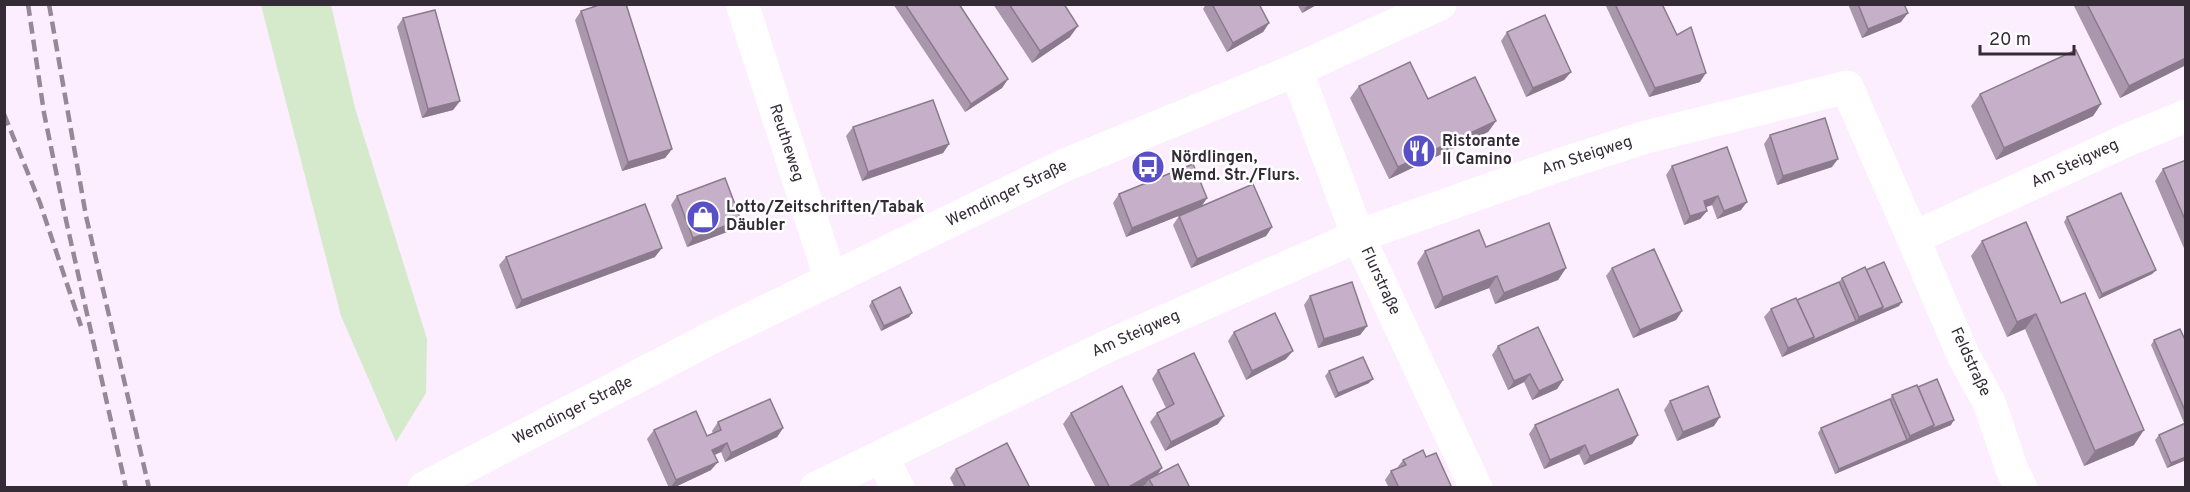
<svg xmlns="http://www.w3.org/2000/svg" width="2190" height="492" viewBox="0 0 2190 492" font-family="Overpass,sans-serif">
  <rect width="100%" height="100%" fill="#fdeeff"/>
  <polygon fill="#d4eacb" points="261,5 331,5 355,108 427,339 426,393 396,442 341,316"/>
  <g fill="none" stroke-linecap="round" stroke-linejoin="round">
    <g stroke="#fff" stroke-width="33">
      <polyline points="742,4 831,280"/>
      <polyline points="1296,70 1358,236 1476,488"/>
      <polyline points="1913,238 1964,357 1989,402 2011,467 2021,488"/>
      <polyline points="882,457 898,488"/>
      <polyline points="816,488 1110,345 1358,236 1562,164 1646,137 1847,87 1913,238 2125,141 2186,116"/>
    </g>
    <polyline stroke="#fff" stroke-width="33" points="424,488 711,338 1065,165 1296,70 1440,4"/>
    <g stroke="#958997" stroke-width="4.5" stroke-dasharray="12 6" stroke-linecap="butt">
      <polyline points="28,4 44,113 66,220 126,488"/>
      <polyline points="49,4 86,216 149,488"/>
      <polyline points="4,114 40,203 81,326"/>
    </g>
  </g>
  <g fill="#aa96ad">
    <polygon points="592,4 626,4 672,149 665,158 622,171 575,20 581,11 593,8"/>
    <polygon points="893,4 959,4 1008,79 1002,88 965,112"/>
    <polygon points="993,4 1064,4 1070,37 1032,63"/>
    <polygon points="1206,4 1259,4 1269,23 1263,32 1227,52 1203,9"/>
    <polygon points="1297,4 1318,4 1302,13"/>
    <polygon points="1605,4 1662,4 1700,82 1649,97"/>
    <polygon points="1848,4 1904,4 1901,22 1862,38"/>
    <polygon points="2073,4 2186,4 2186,65 2120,98"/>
    <polygon points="403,18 460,101 453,110 422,118 397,27"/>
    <polygon points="1507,32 1571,72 1564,80 1526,97 1501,41"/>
    <polygon points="1359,86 1496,121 1488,132 1389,179 1350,98"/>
    <polygon points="1980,94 2101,104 2093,116 1996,160 1971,106"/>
    <polygon points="853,127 949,144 943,153 862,181 846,136"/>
    <polygon points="1770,135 1832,167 1777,185 1764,144"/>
    <polygon points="2186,160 2186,253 2155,181 2163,169"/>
    <polygon points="1672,166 1741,210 1717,219 1712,205 1706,207 1707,211 1700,219 1684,225 1666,175"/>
    <polygon points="1119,194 1207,198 1201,207 1126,237 1113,203"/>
    <polygon points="677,196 741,220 735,229 687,247 671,205"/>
    <polygon points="1179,216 1272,227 1266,236 1191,268 1173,225"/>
    <polygon points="2067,217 2156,270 2152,274 2099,299 2064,222"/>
    <polygon points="1982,241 2061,303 2134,445 2084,466 2025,329 2007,337 1971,256"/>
    <polygon points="1486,247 1566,268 1558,280 1495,304 1489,288 1435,309 1417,263 1425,251"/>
    <polygon points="506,257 655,257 516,309 499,265"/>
    <polygon points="1612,268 1682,311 1676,320 1633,338 1606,276"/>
    <polygon points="1866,269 1899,306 1782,357 1764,317 1771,309 1797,300 1839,282 1842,278"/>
    <polygon points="1310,296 1367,326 1360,335 1318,348 1304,305"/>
    <polygon points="872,301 909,317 881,331 869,306"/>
    <polygon points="1234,332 1286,359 1246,380 1228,341"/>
    <polygon points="2154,340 2186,342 2186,460 2167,468 2155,440 2159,435 2184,423 2151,345"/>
    <polygon points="1498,346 1563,380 1557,389 1532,400 1524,382 1508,390 1492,355"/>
    <polygon points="1158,370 1218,424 1165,451 1150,422 1157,413 1166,408 1152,379"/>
    <polygon points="1329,371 1369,383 1335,398 1325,376"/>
    <polygon points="1918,387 1951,425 1835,474 1818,433 1821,428 1890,399 1892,395"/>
    <polygon points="1670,401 1714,426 1677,441 1664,410"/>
    <polygon points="1071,413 1157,475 1190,488 1143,488 1145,485 1140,488 1096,488 1063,424"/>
    <polygon points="718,422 783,428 777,437 725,462 721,452 715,455 711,470 673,488 669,488 647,439 654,430 707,436 713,434 712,431"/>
    <polygon points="1535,425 1638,435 1632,444 1584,465 1579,454 1544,469 1529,434"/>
    <polygon points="1426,457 1452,488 1389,488 1385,480 1391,471 1397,468 1403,460"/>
    <polygon points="956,469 1030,488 955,488 950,478"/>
  </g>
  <g fill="#8b7a8d">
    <polygon points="1308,4 1318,4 1302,13"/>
    <polygon points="1908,13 1901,22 1862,38 1868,29"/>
    <polygon points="1269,23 1263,32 1227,52 1233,43"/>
    <polygon points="1078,26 1070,37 1032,63 1040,51"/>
    <polygon points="2186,58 2186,65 2120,98 2129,86"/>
    <polygon points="1571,72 1564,80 1526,97 1533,88"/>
    <polygon points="1706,73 1700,82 1649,97 1655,88"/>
    <polygon points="1008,79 1002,88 965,112 971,104"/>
    <polygon points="460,101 453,110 422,118 428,109"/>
    <polygon points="2101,104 2093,116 1996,160 2004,148"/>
    <polygon points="1496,121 1488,132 1389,179 1398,167"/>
    <polygon points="949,144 943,153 862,181 868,172"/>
    <polygon points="672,149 665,158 622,171 628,162"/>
    <polygon points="1838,159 1832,167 1777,185 1783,176"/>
    <polygon points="1718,196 1712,205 1697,210 1704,201"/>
    <polygon points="1207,198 1201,207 1126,237 1132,228"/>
    <polygon points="1747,202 1741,210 1717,219 1724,211"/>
    <polygon points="1707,211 1700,219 1684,225 1690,216"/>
    <polygon points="741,220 735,229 687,247 693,238"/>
    <polygon points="1272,227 1266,236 1191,268 1197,259"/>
    <polygon points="662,248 655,257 516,309 522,300"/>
    <polygon points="1566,268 1558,280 1495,304 1504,293"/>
    <polygon points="2156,270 2152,274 2099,299 2102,294"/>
    <polygon points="1497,276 1489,288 1435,309 1443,297"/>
    <polygon points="1902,302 1899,306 1782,357 1788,348 1814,337 1856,321 1859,317 1883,307"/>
    <polygon points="1682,311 1676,320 1633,338 1640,330"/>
    <polygon points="912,313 909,317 881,331 884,326"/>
    <polygon points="2036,314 2025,329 2007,337 2017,322"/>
    <polygon points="1367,326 1360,335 1318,348 1324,339"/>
    <polygon points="1293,351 1286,359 1246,380 1252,371"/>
    <polygon points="1530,374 1524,382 1508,390 1514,381"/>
    <polygon points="1373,379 1369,383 1335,398 1338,393"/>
    <polygon points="1563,380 1557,389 1532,400 1539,391"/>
    <polygon points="1224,416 1218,424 1165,451 1171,442"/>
    <polygon points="1720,417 1714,426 1677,441 1683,432"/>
    <polygon points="1954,420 1951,425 1835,474 1839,469 1907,440 1910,436 1934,425"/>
    <polygon points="783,428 777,437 725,462 731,453"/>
    <polygon points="2144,430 2134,445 2084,466 2095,451"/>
    <polygon points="1638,435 1632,444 1584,465 1590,456"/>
    <polygon points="727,443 721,452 706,458 712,450"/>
    <polygon points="1585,445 1579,454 1544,469 1550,460"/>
    <polygon points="2186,457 2186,460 2167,468 2171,463"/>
    <polygon points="718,462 711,470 673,488 670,488 676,480"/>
    <polygon points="1162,468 1154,480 1149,479 1145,485 1140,488 1127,488"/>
  </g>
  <g fill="#c6afc9" stroke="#8b7a8d" stroke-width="1.5">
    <polygon points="602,4 626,4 672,149 628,162 581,11"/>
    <polygon points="905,4 959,4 1008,79 971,104"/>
    <polygon points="1009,4 1064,4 1078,26 1040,51"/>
    <polygon points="1212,4 1259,4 1269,23 1233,43"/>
    <polygon points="1615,4 1662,4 1677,35 1691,27 1706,73 1655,88"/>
    <polygon points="1858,4 1904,4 1908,13 1868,29"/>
    <polygon points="2087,4 2186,4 2186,58 2129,86"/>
    <polygon points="435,10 460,101 428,109 403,18"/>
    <polygon points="1545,15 1571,72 1533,88 1507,32"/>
    <polygon points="2076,50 2101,104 2004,148 1980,94"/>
    <polygon points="1410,62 1428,99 1475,77 1496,121 1398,167 1359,86"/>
    <polygon points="933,100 949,144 868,172 853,127"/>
    <polygon points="1825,118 1838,159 1783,176 1770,135"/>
    <polygon points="1727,147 1747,202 1724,211 1718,196 1704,201 1707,211 1690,216 1672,166"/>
    <polygon points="2186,160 2186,222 2163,169"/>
    <polygon points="1193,164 1207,198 1132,228 1119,194"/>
    <polygon points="725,178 741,220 693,238 677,196"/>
    <polygon points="1253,184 1272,227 1197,259 1179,216"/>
    <polygon points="2121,193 2156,270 2102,294 2067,217"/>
    <polygon points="645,204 662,248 522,300 506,257"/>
    <polygon points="2026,222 2061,303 2085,293 2144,430 2095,451 2036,314 2017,322 1982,241"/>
    <polygon points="1549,223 1566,268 1504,293 1497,276 1443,297 1425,251 1479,230 1486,247"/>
    <polygon points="1654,249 1682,311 1640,330 1612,268"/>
    <polygon points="1884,262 1902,302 1880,311 1883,307 1866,270"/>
    <polygon points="1865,267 1883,307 1859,317 1842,278"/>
    <polygon points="1352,282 1367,326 1324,339 1310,296"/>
    <polygon points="1839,282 1856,321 1811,341 1814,337 1797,300"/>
    <polygon points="900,287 912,313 884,326 872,301"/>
    <polygon points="1796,298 1814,337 1788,348 1771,309"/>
    <polygon points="1275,313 1293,351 1252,371 1234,332"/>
    <polygon points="1538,327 1563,380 1539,391 1530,374 1514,381 1498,346"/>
    <polygon points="2180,329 2186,342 2186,413 2154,340"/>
    <polygon points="1194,353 1224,416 1171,442 1157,413 1174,404 1158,370"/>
    <polygon points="1363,357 1373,379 1338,393 1329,371"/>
    <polygon points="1937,379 1954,420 1931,429 1934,425 1918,387"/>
    <polygon points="1917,385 1934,425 1910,436 1892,395"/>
    <polygon points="1122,386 1162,468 1127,488 1110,488 1071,413"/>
    <polygon points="1708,386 1720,417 1683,432 1670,401"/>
    <polygon points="1618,389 1638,435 1590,456 1585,445 1550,460 1535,425"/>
    <polygon points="770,399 783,428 731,453 727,443 712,450 718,462 676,480 654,430 696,411 707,436 721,430 718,422"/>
    <polygon points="1890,399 1907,440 1839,469 1821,428"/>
    <polygon points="2186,423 2186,457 2171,463 2159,435"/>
    <polygon points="1007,443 1030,488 966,488 956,469"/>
    <polygon points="1423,450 1426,457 1436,453 1452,488 1399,488 1391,471 1406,465 1403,460"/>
    <polygon points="1178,464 1190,488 1154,488 1149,479"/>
  </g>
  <defs>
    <g id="restaurant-disc" transform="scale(1.725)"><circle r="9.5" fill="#5950c8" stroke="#fff"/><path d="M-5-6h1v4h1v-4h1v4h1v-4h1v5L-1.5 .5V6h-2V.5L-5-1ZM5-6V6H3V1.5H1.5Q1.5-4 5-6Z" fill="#fff"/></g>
    <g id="bus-disc" transform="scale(1.725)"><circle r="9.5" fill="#5950c8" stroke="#fff"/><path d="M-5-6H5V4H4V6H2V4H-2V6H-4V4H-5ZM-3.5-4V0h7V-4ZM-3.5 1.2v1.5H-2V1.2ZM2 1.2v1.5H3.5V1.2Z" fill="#fff"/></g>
    <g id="shop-disc" transform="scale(1.725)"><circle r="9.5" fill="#5950c8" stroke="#fff"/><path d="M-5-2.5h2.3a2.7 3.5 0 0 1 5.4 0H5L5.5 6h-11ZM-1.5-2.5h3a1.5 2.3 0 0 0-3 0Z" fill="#fff"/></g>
  </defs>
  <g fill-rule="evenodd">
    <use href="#restaurant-disc" x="1419" y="151"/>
    <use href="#bus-disc" x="1148" y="167"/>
    <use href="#shop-disc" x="703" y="217"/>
  </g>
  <g text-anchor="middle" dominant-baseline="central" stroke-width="5" stroke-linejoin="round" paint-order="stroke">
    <g font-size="16" font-weight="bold" fill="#342b36" stroke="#fff" text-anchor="start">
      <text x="1442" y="142">Ristorante<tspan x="1442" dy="18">Il Camino</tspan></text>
      <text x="1171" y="158">Nördlingen,<tspan x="1171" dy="18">Wemd. Str./Flurs.</tspan></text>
      <text x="726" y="208">Lotto/Zeitschriften/Tabak<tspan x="726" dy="18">Däubler</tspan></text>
    </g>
    <g font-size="16" fill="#342b36" stroke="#fff">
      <text transform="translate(786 143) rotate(72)">Reutheweg</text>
      <text transform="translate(1587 156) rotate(-18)">Am Steigweg</text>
      <text transform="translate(2075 164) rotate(-25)">Am Steigweg</text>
      <text transform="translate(1007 194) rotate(-26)">Wemdinger Straße</text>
      <text transform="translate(1380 281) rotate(65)">Flurstraße</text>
      <text transform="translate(1136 334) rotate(-24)">Am Steigweg</text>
      <text transform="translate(1970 362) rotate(65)">Feldstraße</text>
      <text transform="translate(573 411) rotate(-27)">Wemdinger Straße</text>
    </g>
  </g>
  <rect width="2190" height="492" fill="none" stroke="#342b36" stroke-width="12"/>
  <path d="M1980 45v9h94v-9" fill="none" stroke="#342b36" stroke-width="3"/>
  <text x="1989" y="45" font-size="18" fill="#342b36" stroke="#ffffff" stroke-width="4.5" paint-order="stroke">20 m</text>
</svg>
